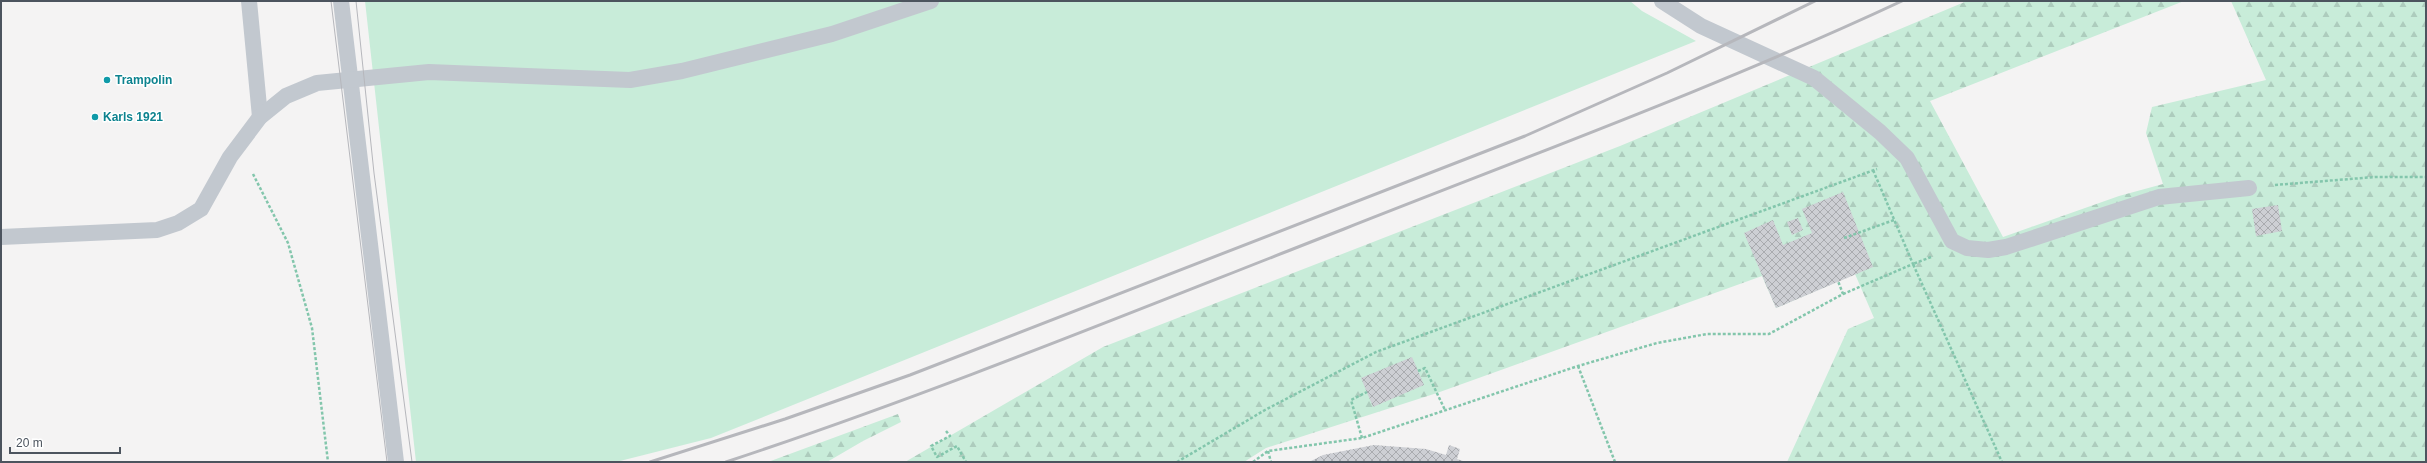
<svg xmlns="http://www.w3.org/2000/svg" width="2427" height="463" viewBox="0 0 2427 463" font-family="Helvetica,sans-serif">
  <defs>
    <pattern id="forest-firs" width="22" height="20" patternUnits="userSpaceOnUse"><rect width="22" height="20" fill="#c8ecd9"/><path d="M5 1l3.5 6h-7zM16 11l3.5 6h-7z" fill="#adccbd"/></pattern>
    <pattern id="building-cross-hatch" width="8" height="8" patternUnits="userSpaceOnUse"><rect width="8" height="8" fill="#cdcfd4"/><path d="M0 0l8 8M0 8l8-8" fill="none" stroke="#a9abaf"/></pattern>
  </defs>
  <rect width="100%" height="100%" fill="#f4f3f3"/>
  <polygon fill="#c8ecd9" points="365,1 1630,1 1642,11 1696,41 711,438 616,462 416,462"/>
  <g fill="url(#forest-firs)">
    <polygon points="1967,1 2184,1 1930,101 2003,237 2119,196 2163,184 2146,133 2152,107 2266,80 2231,1 2426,1 2426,462 1787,462 1848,329 1874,318 1855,274 1776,308 1762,276 1437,393 1266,448 1244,462 905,462 1103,347 1620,146"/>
    <polygon points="898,414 901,422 863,441 827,462 768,462"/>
  </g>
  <g fill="url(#building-cross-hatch)">
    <polygon points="1843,192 1873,267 1776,308 1744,233 1773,220 1783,245 1812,233 1802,209"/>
    <polygon points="2278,205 2282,231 2256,236 2252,209"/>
    <polygon points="1798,218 1803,230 1792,235 1787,222"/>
    <polygon points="1412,357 1424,385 1373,407 1361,378"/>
    <polygon points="1374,445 1426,449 1446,455 1449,445 1460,449 1457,459 1466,462 1309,462 1323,455"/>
  </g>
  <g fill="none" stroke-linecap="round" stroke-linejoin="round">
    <g stroke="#83c6ac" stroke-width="2.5" stroke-dasharray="3 2" stroke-linecap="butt">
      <polyline points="253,174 288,243 312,328 328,462"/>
      <polyline points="2275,185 2375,177 2426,177"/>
      <polyline points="1844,238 1894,220"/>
      <polyline points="1931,257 1913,264 2002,462"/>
      <polyline points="1843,294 1913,264 1873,170"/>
      <polyline points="1578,366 1615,462"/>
      <polyline points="1418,371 1425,368 1445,410"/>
      <polyline points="946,431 950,436 931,446 937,457 957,446 966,462"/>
      <polyline points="1362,438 1351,400 1367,392"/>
      <polyline points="1268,451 1271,462"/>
      <polyline points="1177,462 1265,410 1376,352 1877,169"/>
      <polyline points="1253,462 1268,451 1362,438 1578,366 1657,343 1707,334 1769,334 1843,294 1838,281"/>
    </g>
    <g stroke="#c2c8cf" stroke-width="16">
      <polyline points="249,1 260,117"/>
      <polyline points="341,1 396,462"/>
      <polyline points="1662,1 1701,26 1814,78 1880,132 1907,158 1952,241 1967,248 1988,250 2006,247 2159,197 2249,188"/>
      <polyline points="1,237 157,230 178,223 201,209 230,157 260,117 286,96 317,83 429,72 630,80 682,71 832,34 931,1"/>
    </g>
    <g stroke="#b6b7bc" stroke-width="1">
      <polyline points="331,1 387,462"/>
      <polyline points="356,1 374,173 412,462"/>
    </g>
    <g stroke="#b6b7bc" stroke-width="3">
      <polyline points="650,462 785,419 910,375 1525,136 1667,73 1815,1"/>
      <path d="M726 462C935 393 1139 309 1344 229 1531 155 1720 86 1902 1"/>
    </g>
  </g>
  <g fill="#0f9aa8" stroke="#fff" stroke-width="1.5">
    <circle cx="107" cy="80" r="4"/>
    <circle cx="95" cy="117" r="4"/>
  </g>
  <g text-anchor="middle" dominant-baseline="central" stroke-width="3" stroke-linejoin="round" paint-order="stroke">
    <g font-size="12" font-weight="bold" fill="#0d838f" stroke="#fff" text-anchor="start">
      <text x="115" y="80">Trampolin</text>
      <text x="103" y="117">Karls 1921</text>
    </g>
  </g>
  <rect width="2427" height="463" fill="none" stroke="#4c545e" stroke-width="4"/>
  <path d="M10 447v6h110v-6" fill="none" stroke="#4c545e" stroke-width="2"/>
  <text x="16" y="447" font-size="12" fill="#4c545e" stroke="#ffffff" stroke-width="3" paint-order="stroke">20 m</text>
</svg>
